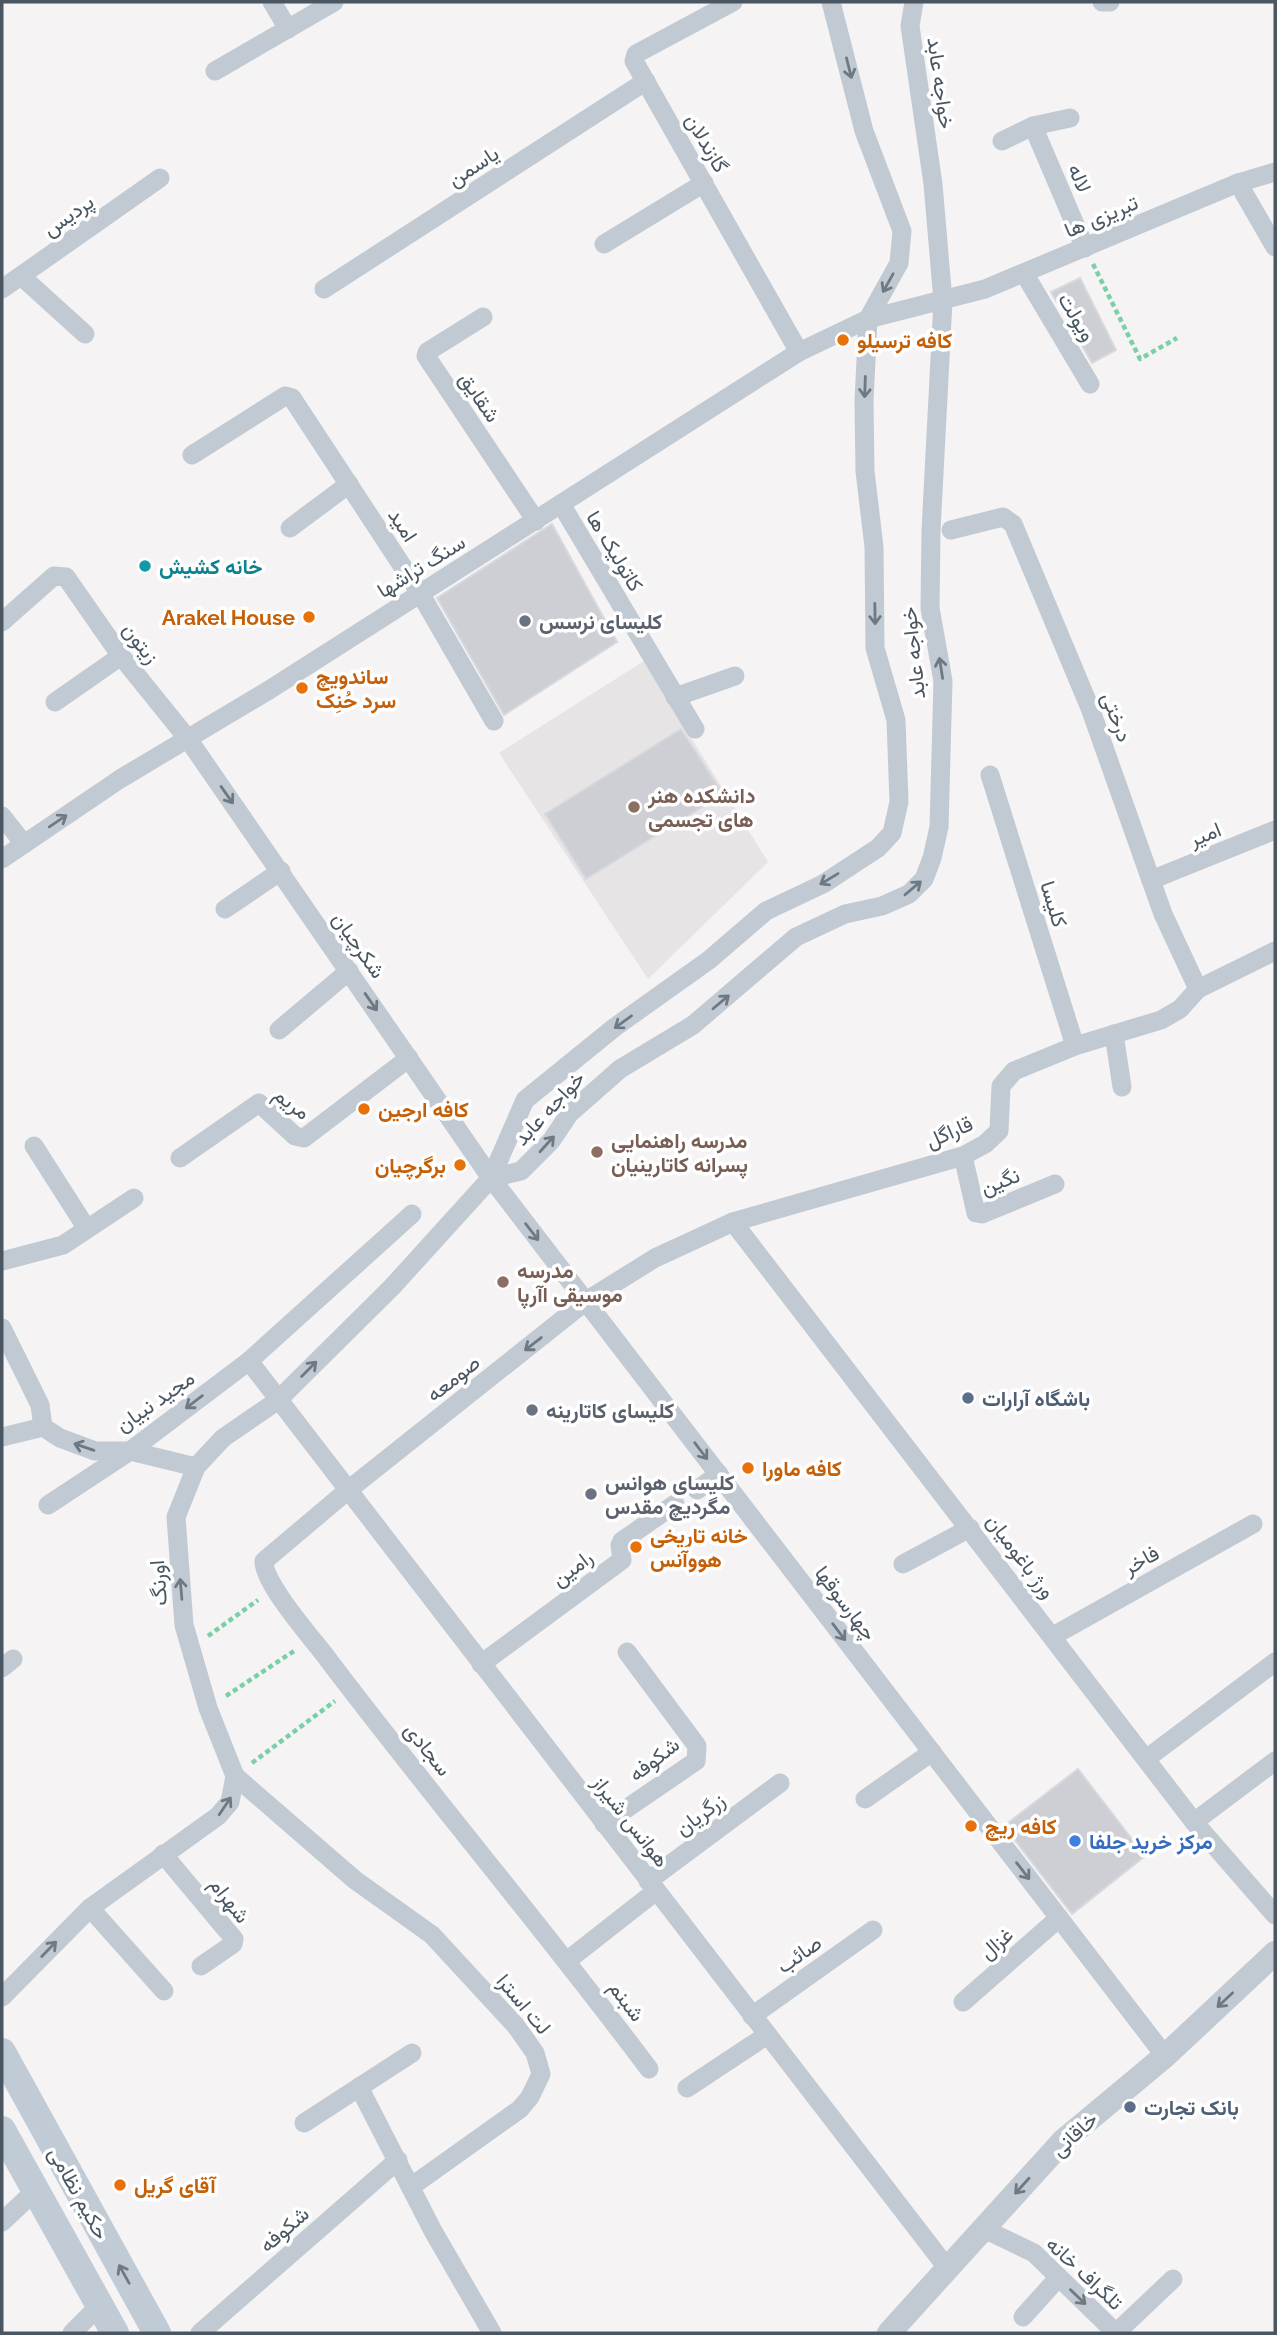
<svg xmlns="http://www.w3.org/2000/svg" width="1277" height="2335" viewBox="0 0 1277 2335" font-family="Raleway,Vazirmatn,sans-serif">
  <rect width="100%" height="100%" fill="#f5f3f3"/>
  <polygon fill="#e6e4e5" points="644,661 768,862 648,979 499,753"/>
  <g fill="#cdcfd5" stroke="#d7d9de" stroke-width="2">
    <polygon points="1080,278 1116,350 1092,363 1051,292"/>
    <polygon points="552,524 617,642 504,715 437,598"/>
    <polygon points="681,729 723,794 586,879 545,814"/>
    <polygon points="1078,1769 1145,1856 1072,1914 1004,1826"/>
  </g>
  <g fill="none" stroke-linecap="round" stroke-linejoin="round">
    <g stroke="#7ad0a6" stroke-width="4.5" stroke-dasharray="5 3.5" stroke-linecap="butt">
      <polyline points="1093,264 1140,359 1177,338"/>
      <polyline points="208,1636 258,1600"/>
      <polyline points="226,1696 294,1651"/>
      <polyline points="252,1763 335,1701"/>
    </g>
    <g stroke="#c1cad2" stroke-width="19">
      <polyline points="272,2 288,29"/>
      <polyline points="733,2 636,54 634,61 799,352"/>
      <polyline points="1102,2 1110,2"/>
      <polyline points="215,71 334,2"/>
      <polyline points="1033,126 1085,248"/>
      <polyline points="1002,141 1033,126 1070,118"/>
      <polyline points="1238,183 1275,247"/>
      <polyline points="604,244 704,183"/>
      <polyline points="1024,273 1090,384"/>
      <polyline points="21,276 85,334"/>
      <polyline points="2,289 160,178"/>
      <polyline points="324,289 646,81"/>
      <polyline points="483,317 427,352 426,356 536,521"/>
      <polyline points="192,455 285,396 292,398 420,593 494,721"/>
      <polyline points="561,504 695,729"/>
      <polyline points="290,528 349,484"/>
      <polyline points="951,530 1003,517 1013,524 1090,708 1163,914 1198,989"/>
      <polyline points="2,622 54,576 66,577 121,656 188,739 491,1178 1165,2056"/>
      <polyline points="675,697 735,676"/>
      <polyline points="55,702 121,656"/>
      <polyline points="990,775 1075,1046"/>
      <polyline points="2,816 24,844"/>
      <polyline points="2,859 120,779 269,690 799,352 868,319 985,289 1238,183 1275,172"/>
      <polyline points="1151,880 1275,830"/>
      <polyline points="225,909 281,871"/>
      <polyline points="279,1030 349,971"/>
      <polyline points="1114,1034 1122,1087"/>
      <polyline points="34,1146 87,1229"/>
      <polyline points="963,1156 976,1213 982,1214 1055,1184"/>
      <polyline points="180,1158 259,1103 295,1136 304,1138 409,1058"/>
      <polyline points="491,1178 521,1171 551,1141 570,1113 620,1069 693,1025 796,937 845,914 882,906 909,894 924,879 932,858 939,827 943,681 930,608 931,531 943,301 933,184 910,26 914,2"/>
      <polyline points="733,1222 1194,1822 1275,1915"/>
      <polyline points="2,1261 63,1245 134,1198"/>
      <polyline points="2,1328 40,1405 43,1427"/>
      <polyline points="249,1361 948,2269"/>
      <polyline points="2,1437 43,1427 60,1438 95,1451 130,1451 196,1467"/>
      <polyline points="697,1490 719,1474"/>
      <polyline points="48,1505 130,1451 249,1361 412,1214"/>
      <polyline points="903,1564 970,1528"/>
      <polyline points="1053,1636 1253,1524"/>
      <polyline points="481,1664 622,1560 620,1545 622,1541 675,1504"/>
      <polyline points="2,1668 13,1659"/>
      <polyline points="1146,1759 1275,1662"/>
      <polyline points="235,1776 355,1880 432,1935 516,2026 535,2053 541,2074 530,2097 520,2109 412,2186"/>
      <polyline points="865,1799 932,1752"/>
      <polyline points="1194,1822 1275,1761"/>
      <polyline points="604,1824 696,1761 697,1746 627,1652"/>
      <polyline points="163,1854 234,1939 233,1944 201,1966"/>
      <polyline points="648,1881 780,1783"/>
      <polyline points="90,1908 164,1991"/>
      <polyline points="568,1960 656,1891"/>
      <polyline points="2,1997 90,1908 218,1816 230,1802 235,1776 208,1708 184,1625 176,1517 196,1467 223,1438 277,1401 392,1287 491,1178 525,1100 615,1027 709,960 766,911 823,884 878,848 892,833 899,802 896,720 875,648 874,547 865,471 864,401 868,319 899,263 902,231 864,131 831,2"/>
      <polyline points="963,2002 1059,1918"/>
      <polyline points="752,2016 873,1930"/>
      <path d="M649 2069C545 1930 432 1797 327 1658 312 1638 263 1583 264 1561L347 1491 586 1301 655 1258 733 1222 963 1156 985 1144 999 1131 1001 1086 1014 1071 1075 1046 1161 1020 1180 1009 1198 989 1275 951"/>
      <polyline points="359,2087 433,2231 492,2333"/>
      <polyline points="687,2088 767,2035"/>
      <polyline points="304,2123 412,2053"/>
      <polyline points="2,2222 35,2191"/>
      <polyline points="984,2229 1034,2253 1116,2333"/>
      <polyline points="1023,2317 1058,2278"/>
      <polyline points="72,2333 99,2306"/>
      <polyline points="200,2333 398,2160"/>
      <polyline points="1116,2333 1173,2279"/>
    </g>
    <polyline stroke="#c1cad2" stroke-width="24" points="889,2333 1063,2141 1165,2056 1275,1953"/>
    <g stroke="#c1cbd6" stroke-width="28">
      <polyline points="2,2052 157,2333"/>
      <polyline points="2,2130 115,2333"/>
    </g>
  </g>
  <defs><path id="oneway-shaft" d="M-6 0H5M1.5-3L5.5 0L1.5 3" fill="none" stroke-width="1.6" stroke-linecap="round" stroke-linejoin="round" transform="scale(1.75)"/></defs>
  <g stroke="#6e7983">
    <use href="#oneway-shaft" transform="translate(849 68) rotate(76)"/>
    <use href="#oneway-shaft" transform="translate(888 283) rotate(119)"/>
    <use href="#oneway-shaft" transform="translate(865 387) rotate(92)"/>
    <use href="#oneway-shaft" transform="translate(875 614) rotate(89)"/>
    <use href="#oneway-shaft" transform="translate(941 668) rotate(-99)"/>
    <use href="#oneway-shaft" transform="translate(227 795) rotate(55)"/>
    <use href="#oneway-shaft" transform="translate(58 821) rotate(-34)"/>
    <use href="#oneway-shaft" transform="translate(829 879) rotate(149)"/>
    <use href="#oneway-shaft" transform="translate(913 888) rotate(-40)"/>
    <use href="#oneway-shaft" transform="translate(371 1002) rotate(55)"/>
    <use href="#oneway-shaft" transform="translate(721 1002) rotate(-40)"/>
    <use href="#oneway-shaft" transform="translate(623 1022) rotate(144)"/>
    <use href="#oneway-shaft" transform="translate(547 1144) rotate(-48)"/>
    <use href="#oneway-shaft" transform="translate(532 1232) rotate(52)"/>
    <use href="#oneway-shaft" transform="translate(533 1344) rotate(142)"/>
    <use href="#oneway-shaft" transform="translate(309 1369) rotate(-45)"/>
    <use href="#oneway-shaft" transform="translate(194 1402) rotate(143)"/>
    <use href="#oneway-shaft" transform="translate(84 1447) rotate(-161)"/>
    <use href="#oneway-shaft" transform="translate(701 1451) rotate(53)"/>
    <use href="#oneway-shaft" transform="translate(181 1589) rotate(-95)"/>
    <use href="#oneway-shaft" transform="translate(839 1632) rotate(53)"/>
    <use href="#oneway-shaft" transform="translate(225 1806) rotate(-56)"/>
    <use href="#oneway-shaft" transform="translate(1023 1871) rotate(52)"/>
    <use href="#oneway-shaft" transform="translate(49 1949) rotate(-46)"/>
    <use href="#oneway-shaft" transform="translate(1225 2000) rotate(137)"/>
    <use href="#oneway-shaft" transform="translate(1022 2186) rotate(132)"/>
    <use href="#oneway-shaft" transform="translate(1078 2297) rotate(44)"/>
  </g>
  <use stroke="#6e7984" href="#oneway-shaft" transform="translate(124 2274) rotate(-119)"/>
  <g fill="#e8710a" stroke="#fff" stroke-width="2.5">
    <circle cx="843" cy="340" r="7"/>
    <circle cx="309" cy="617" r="7"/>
    <circle cx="302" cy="688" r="7"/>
    <circle cx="364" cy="1109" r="7"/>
    <circle cx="460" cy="1165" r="7"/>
    <circle cx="748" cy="1468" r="7"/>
    <circle cx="636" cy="1547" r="7"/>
    <circle cx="971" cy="1826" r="7"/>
    <circle cx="120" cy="2185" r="7"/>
  </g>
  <circle fill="#0f9aa8" stroke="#fff" stroke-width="2.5" cx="145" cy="566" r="7"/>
  <g fill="#6b7280" stroke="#fff" stroke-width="2.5">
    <circle cx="525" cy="621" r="7"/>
    <circle cx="532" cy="1410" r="7"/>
    <circle cx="591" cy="1494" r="7"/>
  </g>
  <g fill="#8d6e63" stroke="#fff" stroke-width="2.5">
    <circle cx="634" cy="807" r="7"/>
    <circle cx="597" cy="1152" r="7"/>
    <circle cx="503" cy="1282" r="7"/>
  </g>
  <g fill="#5c6f8a" stroke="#fff" stroke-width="2.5">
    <circle cx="968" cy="1398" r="7"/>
    <circle cx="1130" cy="2107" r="7"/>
  </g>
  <circle fill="#3f7fe0" stroke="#fff" stroke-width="2.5" cx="1075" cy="1841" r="7"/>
  <g text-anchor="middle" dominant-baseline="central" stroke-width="7" stroke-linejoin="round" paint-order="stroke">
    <g font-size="21" fill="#4a5661" stroke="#fff">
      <text transform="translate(941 83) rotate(82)">خواجه عابد</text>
      <text transform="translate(707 143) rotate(60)">گازندلان</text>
      <text transform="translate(473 166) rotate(-33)">یاسمن</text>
      <text transform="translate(1080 178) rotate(67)">لاله</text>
      <text transform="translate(68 215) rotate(-35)">پردیس</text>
      <text transform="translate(1101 216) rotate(-23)">تبریزی ها</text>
      <text transform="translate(1077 317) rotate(59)">ویولت</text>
      <text transform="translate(480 397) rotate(56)">شقایق</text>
      <text transform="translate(403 525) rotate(57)">امید</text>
      <text transform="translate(615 551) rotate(59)">کاتولیک ها</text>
      <text transform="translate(421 566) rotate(-32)">سنگ تراشها</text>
      <text transform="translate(141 643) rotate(53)">زیتون</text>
      <text transform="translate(913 653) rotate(-96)">خواجه عابد</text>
      <text transform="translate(1117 717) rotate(70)">درختی</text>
      <text transform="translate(1205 834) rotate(-22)">امیر</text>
      <text transform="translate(1054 904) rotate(73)">کلیسا</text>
      <text transform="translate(359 945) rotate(55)">شکرچیان</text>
      <text transform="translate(292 1103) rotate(37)">مریم</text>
      <text transform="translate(549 1108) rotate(-47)">خواجه عابد</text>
      <text transform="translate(949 1132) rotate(-24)">قاراگل</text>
      <text transform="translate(1000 1181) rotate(-21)">نگین</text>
      <text transform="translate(453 1378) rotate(-38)">صومعه</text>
      <text transform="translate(155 1401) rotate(-35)">مجید نبیان</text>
      <text transform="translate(1021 1556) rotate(53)">ورژ باغومیان</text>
      <text transform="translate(1141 1560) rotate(-29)">فاخر</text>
      <text transform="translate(572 1568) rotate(-37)">رامین</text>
      <text transform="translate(158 1583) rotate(-94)">اورنگ</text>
      <text transform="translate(846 1603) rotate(53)">چهارسوقها</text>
      <text transform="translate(428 1749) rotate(51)">سجادی</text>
      <text transform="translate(654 1759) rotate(-38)">شکوفه</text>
      <text transform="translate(700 1814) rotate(-37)">زرگریان</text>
      <text transform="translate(631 1821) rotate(52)">هوانس شیراز</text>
      <text transform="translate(230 1900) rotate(52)">شهرام</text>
      <text transform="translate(996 1943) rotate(-41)">غزال</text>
      <text transform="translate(799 1954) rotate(-35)">صائب</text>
      <text transform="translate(627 2001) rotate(53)">شبنم</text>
      <text transform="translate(524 2004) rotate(50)">لت استرا</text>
      <text transform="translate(1074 2134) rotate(-43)">خاقانی</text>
      <text transform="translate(79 2193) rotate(61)">حکیم نظامی</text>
      <text transform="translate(284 2229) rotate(-41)">شکوفه</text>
      <text transform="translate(1085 2273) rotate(43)">تلگراف خانه</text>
    </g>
    <g font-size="21" font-weight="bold" fill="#c56008" stroke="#fff" text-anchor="start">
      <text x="857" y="340">کافه ترسیلو</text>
      <text x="295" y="617" text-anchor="end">Arakel House</text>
      <text x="316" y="676">ساندویچ<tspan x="316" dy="24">سرد حُنِک</tspan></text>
      <text x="378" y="1109">کافه ارجین</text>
      <text x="446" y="1165" text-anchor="end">برگرچیان</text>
      <text x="762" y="1468">کافه ماورا</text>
      <text x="650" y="1535">خانه تاریخی<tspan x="650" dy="24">هووآنس</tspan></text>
      <text x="985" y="1826">کافه ریچ</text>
      <text x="134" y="2185">آقای گریل</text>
    </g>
    <g font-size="21" font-weight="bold" fill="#0d838f" stroke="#fff" text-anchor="start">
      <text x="159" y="566">خانه کشیش</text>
    </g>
    <g font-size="21" font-weight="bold" fill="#5b616d" stroke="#fff" text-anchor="start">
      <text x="539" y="621">کلیسای نرسس</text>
      <text x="546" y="1410">کلیسای کاتارینه</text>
      <text x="605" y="1482">کلیسای هوانس<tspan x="605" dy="24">مگردیچ مقدس</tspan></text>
    </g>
    <g font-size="21" font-weight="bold" fill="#785e54" stroke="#fff" text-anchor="start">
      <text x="648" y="795">دانشکده هنر<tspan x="648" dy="24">های تجسمی</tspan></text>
      <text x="611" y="1140">مدرسه راهنمایی<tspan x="611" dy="24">پسرانه کاتارینیان</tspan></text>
      <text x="517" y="1270">مدرسه<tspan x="517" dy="24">موسیقی اآرپا</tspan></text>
    </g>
    <g font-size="21" font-weight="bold" fill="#4e5e75" stroke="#fff" text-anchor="start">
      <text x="982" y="1398">باشگاه آرارات</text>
      <text x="1144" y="2107">بانک تجارت</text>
    </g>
    <g font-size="21" font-weight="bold" fill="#366cbe" stroke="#fff" text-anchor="start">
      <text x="1089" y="1841">مرکز خرید جلفا</text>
    </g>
  </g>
  <rect width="1277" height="2335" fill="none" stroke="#4a5661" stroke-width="7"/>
</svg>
